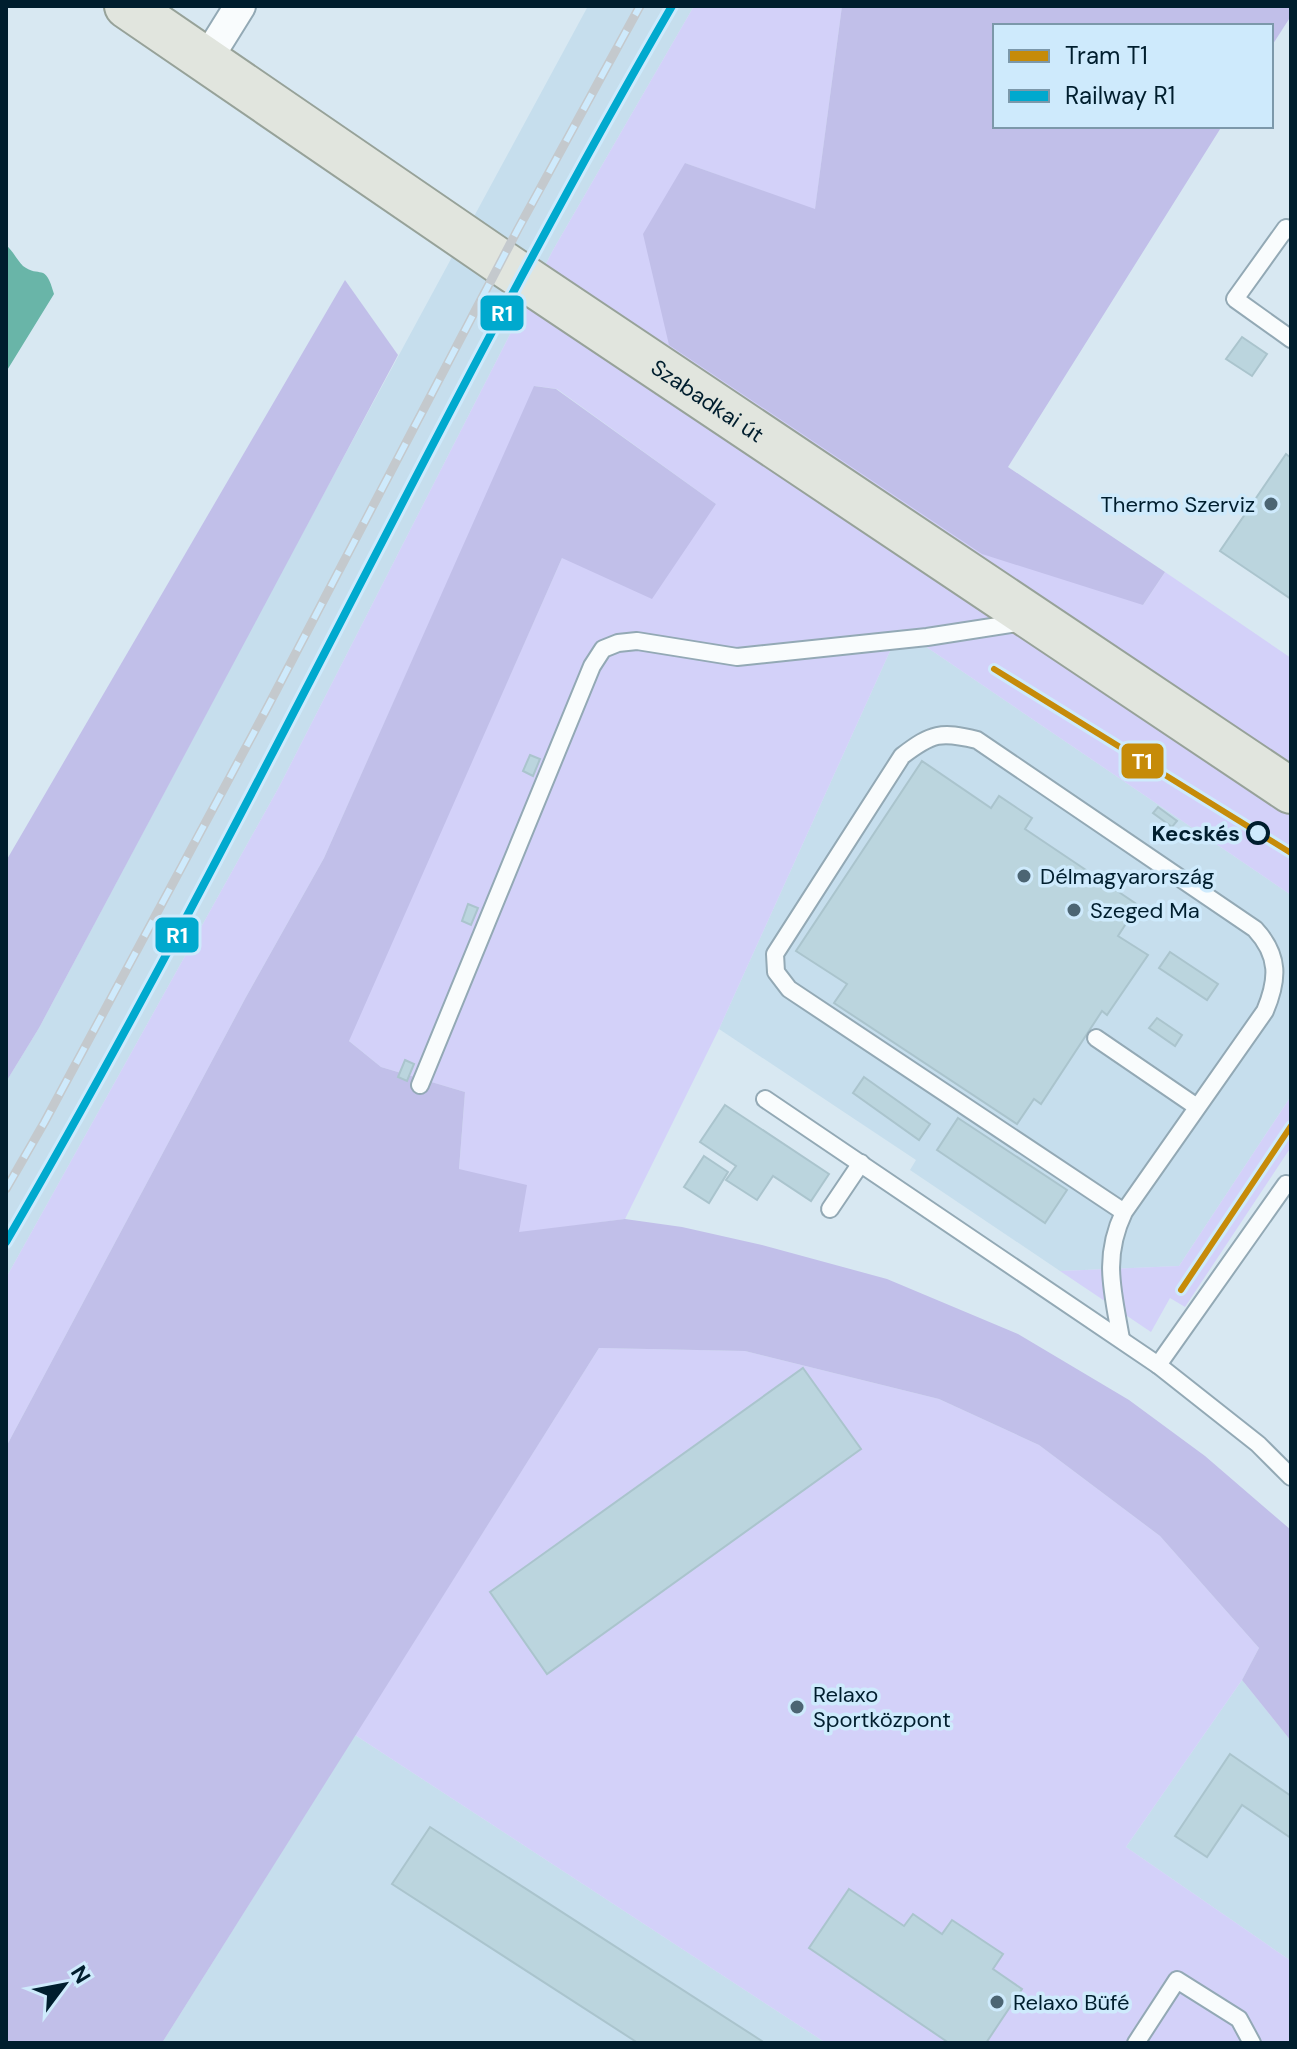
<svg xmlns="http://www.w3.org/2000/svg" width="1297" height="2049" viewBox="0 0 1297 2049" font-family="'DM Sans',sans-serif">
  <rect width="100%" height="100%" fill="#d8e8f2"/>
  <g fill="#c6deed">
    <polygon points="588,6 694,6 553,250 279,787 6,1278 6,1082 39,1028 283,569"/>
    <polygon points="900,629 1291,895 1291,1096 1179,1266 1060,1271 910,1170 916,1160 719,1029"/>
    <polygon points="1242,1680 1291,1741 1291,1961 1126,1847"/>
    <polygon points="355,1735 826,2043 162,2043"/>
  </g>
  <g fill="#d3d1f9">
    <polygon points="694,6 842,6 815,210 685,163 1143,605 1165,572 1291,658 1291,895 900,629 719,1029 625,1219 519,1233 459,1169 465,1092 381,1067 348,1040 562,558 716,504 557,389 535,386 324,858 246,997 6,1447 6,1278 279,787 553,250"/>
    <polygon points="1291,1096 1291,1147 1185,1307 1170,1298 1151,1332 1060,1271 1179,1266"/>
    <polygon points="599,1348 745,1351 939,1399 1039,1445 1160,1536 1259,1648 1242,1680 1126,1847 1291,1961 1291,2043 826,2043 355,1735"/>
  </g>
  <g fill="#c1bfe9">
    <polygon points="842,6 1291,6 1291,16 1271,47 1271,26 995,26 995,126 1222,126 1008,467 1165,572 1143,605 982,554 669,345 643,234 685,163 815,209"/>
    <polygon points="345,280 398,355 39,1028 6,1082 6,861"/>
    <polygon points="534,386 556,389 716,504 652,599 562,558 349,1041 381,1067 465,1092 459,1169 527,1185 519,1232 625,1219 682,1227 762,1245 887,1279 1018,1334 1129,1400 1205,1456 1291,1530 1291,1741 1242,1680 1259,1648 1160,1536 1039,1445 939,1399 745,1351 599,1348 162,2043 6,2043 6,1447 246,997 324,858"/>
  </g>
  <path fill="#69b5a8" d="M6 245C13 251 17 260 23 266 40 279 45 261 54 294L6 372Z"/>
  <g fill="#bbd5de" stroke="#aac4cd" stroke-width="2">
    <polygon points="1242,337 1267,354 1252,376 1226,359"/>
    <polygon points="1286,454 1291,458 1291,599 1220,551"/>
    <polygon points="530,755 540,759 533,776 523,771"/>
    <polygon points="922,761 991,808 999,796 1032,818 1025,829 1138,905 1118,936 1148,955 1107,1015 1102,1011 1041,1104 1034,1099 1017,1124 834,1003 847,984 796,951"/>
    <polygon points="1158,807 1177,821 1172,827 1153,813"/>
    <polygon points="468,904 478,908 471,925 462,921"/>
    <polygon points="1170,952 1218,984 1207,1000 1159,968"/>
    <polygon points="1157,1018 1182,1035 1175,1046 1149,1028"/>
    <polygon points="405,1060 414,1064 407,1081 398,1077"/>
    <polygon points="864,1077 930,1124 919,1140 853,1093"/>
    <polygon points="725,1105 829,1174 811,1201 773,1176 757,1200 726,1180 736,1166 700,1142"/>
    <polygon points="958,1118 1067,1190 1045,1223 937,1150"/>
    <polygon points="704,1156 728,1172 709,1203 684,1187"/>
    <polygon points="803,1368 861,1449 547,1674 490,1592"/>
    <polygon points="1230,1754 1291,1796 1291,1838 1242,1805 1207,1857 1175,1836"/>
    <polygon points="430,1827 765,2043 638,2043 392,1884"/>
    <polygon points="849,1889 904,1926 913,1914 942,1934 952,1920 1003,1954 993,1969 1022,1989 986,2043 949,2043 809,1948"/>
  </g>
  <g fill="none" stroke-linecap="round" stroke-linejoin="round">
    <g stroke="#93a9b5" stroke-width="20">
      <g id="lane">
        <polyline points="1291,231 1286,228 1235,299 1291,339"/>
        <polyline points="1096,1038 1197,1107"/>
        <polyline points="420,1085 592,666 603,649 618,643 637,641 737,657 927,637 1024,622"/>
        <polyline points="765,1099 1158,1365 1258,1444 1291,1477"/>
        <polyline points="830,1209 861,1163"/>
        <path d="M1121 1339C1113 1292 1102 1258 1124 1212L1265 1011C1278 980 1280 956 1255 929L977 740C941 731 932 733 902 756L775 954 776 972 789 989 1124 1212"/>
        <polyline points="1158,1365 1286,1184"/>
        <polyline points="1136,2043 1177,1980 1239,2019 1252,2043"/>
      </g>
    </g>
    <g stroke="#93a9b5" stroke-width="34">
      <polyline id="street" points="207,59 240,6"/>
    </g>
    <g stroke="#97a299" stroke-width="48">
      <g id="primary">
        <path id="s1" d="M127 6 502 263 1291 791"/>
      </g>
    </g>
    <use href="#lane" stroke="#f9fcfd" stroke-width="16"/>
    <use href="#street" stroke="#f9fcfd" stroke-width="30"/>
    <use href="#primary" stroke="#e1e5de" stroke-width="44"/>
    <g stroke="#c4c9cd" stroke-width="2">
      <polyline points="994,669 1258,834"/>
      <polyline points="1181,1290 1291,1126"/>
    </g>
    <g stroke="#c4c9cd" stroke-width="9">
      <g id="rail">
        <polyline points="6,1189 44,1123 266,710 518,229 640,6"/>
        <path d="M6 1242C242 838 437 411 672 6"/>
      </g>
    </g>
    <use href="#rail" stroke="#ceeafc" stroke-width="6" stroke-dasharray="18" stroke-linecap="butt"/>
    <g stroke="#ceeafc" stroke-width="14">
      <path id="rail-1" d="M6 1242C242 838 437 411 672 6"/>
    </g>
    <use href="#rail-1" stroke="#00a9ce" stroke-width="8"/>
    <g stroke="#ceeafc" stroke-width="12">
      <g id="tram-1">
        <polyline points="994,669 1291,853"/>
        <polyline points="1181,1290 1291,1126"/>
      </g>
    </g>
    <use href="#tram-1" stroke="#c68b09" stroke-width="6"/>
  </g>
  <g fill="#4c6573" stroke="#ceeafc" stroke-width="3">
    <circle cx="1271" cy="504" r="8"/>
    <circle cx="1024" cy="876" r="8"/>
    <circle cx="1074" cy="910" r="8"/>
    <circle cx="797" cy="1707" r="8"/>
    <circle cx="997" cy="2002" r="8"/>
  </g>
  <circle fill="#ceeafc" stroke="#001e2e" stroke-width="4" cx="1258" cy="833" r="10"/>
  <g text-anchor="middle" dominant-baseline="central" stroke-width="7" stroke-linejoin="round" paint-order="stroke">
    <g font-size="22" fill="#001e2e" stroke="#ceeafc">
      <text stroke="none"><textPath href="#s1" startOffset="702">Szabadkai út</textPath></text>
    </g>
    <g font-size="22" fill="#001e2e" stroke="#ceeafc" text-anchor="start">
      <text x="1255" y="504" text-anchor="end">Thermo Szerviz</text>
      <text x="1040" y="876">Délmagyarország</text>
      <text x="1090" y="910">Szeged Ma</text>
      <text x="813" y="1694">Relaxo<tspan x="813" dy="25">Sportközpont</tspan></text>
      <text x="1013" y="2002">Relaxo Büfé</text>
    </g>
    <g font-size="22" font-weight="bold" fill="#001e2e" stroke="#ceeafc" text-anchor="end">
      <text x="1240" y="833">Kecskés</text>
    </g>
  </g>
  <g stroke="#ceeafc" stroke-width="3">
    <rect x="479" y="294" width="46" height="38" rx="8" fill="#00a9ce"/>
    <rect x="1120" y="742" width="45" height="38" rx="8" fill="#c68b09"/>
    <rect x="154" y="916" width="46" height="38" rx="8" fill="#00a9ce"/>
  </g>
  <g font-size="22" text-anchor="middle" font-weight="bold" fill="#fff">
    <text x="502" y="321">R1</text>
    <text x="1142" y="769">T1</text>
    <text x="177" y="943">R1</text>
  </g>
  <rect width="1297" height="2049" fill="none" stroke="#001e2e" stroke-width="16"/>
  <rect x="993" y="24" width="280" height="104" fill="#ceeafc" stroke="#7c98aa" stroke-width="2"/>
  <rect x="1009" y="50" width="40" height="12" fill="#c68b09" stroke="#7c98aa" stroke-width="2"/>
  <text x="1065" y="64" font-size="24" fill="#001e2e">Tram T1</text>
  <rect x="1009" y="90" width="40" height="12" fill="#00a9ce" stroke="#7c98aa" stroke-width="2"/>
  <text x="1065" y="104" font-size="24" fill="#001e2e">Railway R1</text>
  <g transform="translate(64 1985) rotate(58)" stroke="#ceeafc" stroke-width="6" paint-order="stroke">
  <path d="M0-6L14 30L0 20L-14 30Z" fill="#001e2e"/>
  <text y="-12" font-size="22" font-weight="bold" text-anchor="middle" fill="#001e2e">N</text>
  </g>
</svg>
